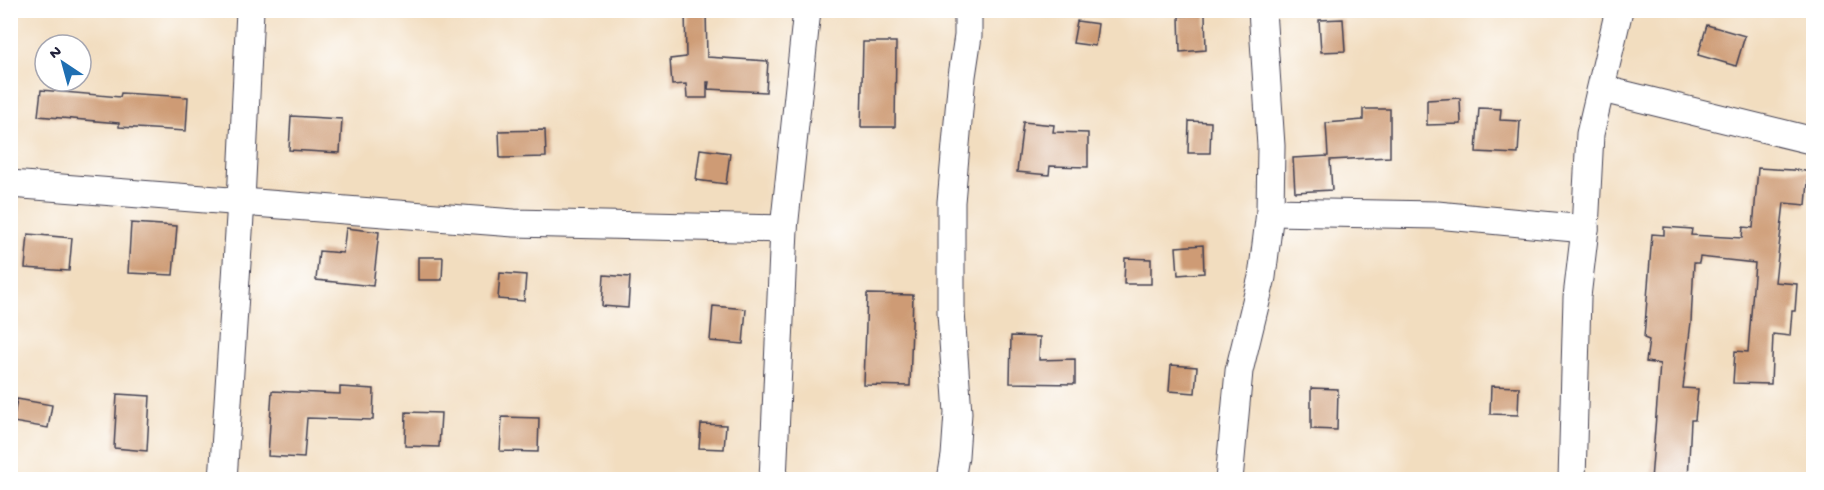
<svg xmlns="http://www.w3.org/2000/svg" width="1824" height="490" viewBox="0 0 1824 490" font-family="'Gochi Hand',sans-serif">
  <rect width="100%" height="100%" fill="#fff"/>
  <filter id="ink" filterUnits="userSpaceOnUse"><feTurbulence type="fractalNoise" baseFrequency=".0167" numOctaves="2"/><feDisplacementMap in="SourceGraphic" scale="12" xChannelSelector="R" yChannelSelector="G"/><feConvolveMatrix kernelMatrix="1 2 1 2 8 2 1 2 1" color-interpolation-filters="sRGB"/></filter>
  <filter id="wash" filterUnits="userSpaceOnUse"><feTurbulence type="fractalNoise" baseFrequency=".008" numOctaves="4" result="noise"/><feDisplacementMap in="SourceGraphic" scale="24" xChannelSelector="R" yChannelSelector="G"/><feGaussianBlur stdDeviation="1.35" result="paint"/><feColorMatrix in="noise" values="0 0 0 0 0 0 0 0 0 0 0 0 0 0 0 0 0 1.4 0 .05"/><feComposite in="paint" operator="in"/></filter>
  <g filter="url(#wash)">
    <rect width="100%" height="100%" fill="#f2ddbf"/>
    <g id="blocks">
      <g fill="#ce9b74">
        <polygon points="685,10 706,10 707,57 768,61 766,92 708,89 709,82 707,82 707,98 687,98 686,84 672,85 670,59 686,57"/>
        <polygon points="1205,14 1206,50 1180,52 1179,16"/>
        <polygon points="1343,19 1345,51 1321,52 1319,20"/>
        <polygon points="1077,21 1098,24 1095,46 1073,43"/>
        <polygon points="1707,25 1745,36 1736,66 1698,55"/>
        <polygon points="863,42 896,42 895,127 861,127"/>
        <polygon points="41,90 120,97 121,93 188,97 186,131 119,127 119,123 38,116"/>
        <polygon points="1460,98 1461,124 1427,125 1427,100"/>
        <polygon points="1479,108 1501,109 1500,120 1520,121 1518,154 1476,152"/>
        <polygon points="1363,109 1390,109 1390,157 1330,160 1332,190 1295,192 1293,158 1328,156 1326,123 1363,120"/>
        <polygon points="291,116 342,119 340,153 289,150"/>
        <polygon points="1189,121 1211,122 1210,153 1188,153"/>
        <polygon points="1023,122 1054,125 1053,132 1088,133 1088,167 1050,166 1049,175 1017,172"/>
        <polygon points="545,130 546,157 500,158 499,131"/>
        <polygon points="700,149 730,153 726,184 696,180"/>
        <polygon points="1758,168 1809,171 1806,205 1784,203 1775,282 1797,284 1795,311 1792,311 1790,336 1773,334 1771,384 1733,383 1735,351 1748,352 1755,263 1700,257 1699,263 1694,263 1691,322 1683,388 1698,389 1695,420 1691,420 1688,480 1651,480 1660,364 1646,362 1649,340 1644,338 1652,234 1664,235 1664,227 1692,229 1691,235 1742,238 1743,227 1753,228"/>
        <polygon points="131,223 177,226 173,275 128,273"/>
        <polygon points="346,228 379,232 373,286 316,280 319,251 343,253"/>
        <polygon points="28,234 72,238 69,271 25,268"/>
        <polygon points="1203,245 1204,273 1178,275 1176,247"/>
        <polygon points="418,257 443,257 442,280 418,280"/>
        <polygon points="1125,258 1151,259 1151,284 1124,284"/>
        <polygon points="500,273 526,275 524,301 498,299"/>
        <polygon points="604,275 630,277 628,308 602,306"/>
        <polygon points="867,294 913,295 910,386 864,385"/>
        <polygon points="713,306 746,309 743,344 710,341"/>
        <polygon points="1011,336 1040,337 1039,360 1075,359 1075,384 1010,383"/>
        <polygon points="1171,365 1197,367 1195,393 1169,391"/>
        <polygon points="1491,386 1519,387 1518,415 1490,414"/>
        <polygon points="340,387 374,389 373,420 307,418 304,458 268,456 272,391 340,394"/>
        <polygon points="1311,388 1338,389 1337,430 1311,429"/>
        <polygon points="117,394 150,396 147,451 114,448"/>
        <polygon points="17,399 52,405 48,428 13,422"/>
        <polygon points="406,412 441,413 439,447 405,446"/>
        <polygon points="502,417 539,418 538,452 500,451"/>
        <polygon points="701,424 726,425 724,449 699,448"/>
      </g>
    </g>
  </g>
  <g filter="url(#ink)">
    <use href="#blocks" fill-opacity="0" stroke="#413e4f" stroke-width="1.5"/>
    <g fill="none" stroke-linecap="round" stroke-linejoin="round">
      <g stroke="#413e4f" stroke-width="29">
        <g id="street">
          <polyline points="1602,89 1814,141"/>
          <polyline points="10,184 514,223 784,229"/>
          <polyline points="1270,212 1437,215 1585,229"/>
          <polyline points="223,480 241,201 250,10"/>
          <polyline points="773,480 784,229 807,10"/>
          <polyline points="951,480 955,456 958,413 951,312 951,202 962,76 968,36 968,10"/>
          <polyline points="1229,480 1239,371 1262,277 1270,212 1271,146 1262,10"/>
          <polyline points="1572,480 1577,297 1585,229 1590,134 1619,10"/>
        </g>
      </g>
      <use href="#street" stroke="#fff" stroke-width="27"/>
    </g>
  </g>
  <rect width="1824" height="490" fill="none" stroke="#fff" stroke-width="36"/>
  <g transform="translate(63 63) rotate(324)"><circle r="28" fill="#ffffff" stroke="#a7a7b1" stroke-width="1.5"/>
  <path d="M0-4.5L10 22L0 15L-10 22Z" fill="#1f6fb2"/>
  <text y="-9" font-size="16" font-weight="bold" text-anchor="middle" fill="#22223b">N</text>
  </g>
</svg>
